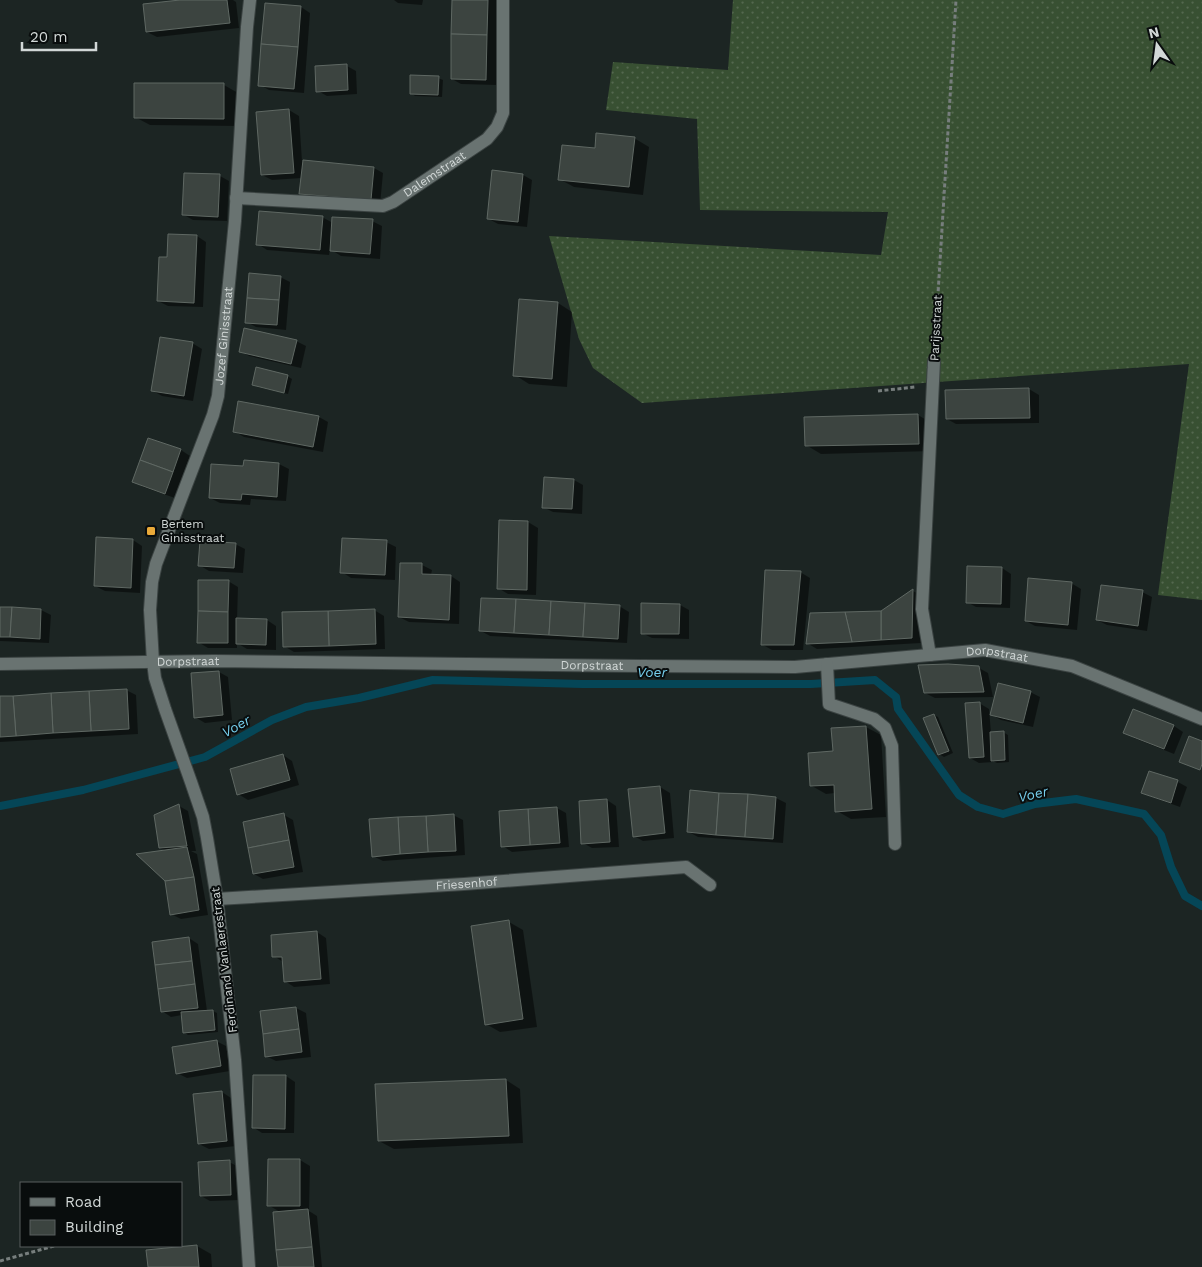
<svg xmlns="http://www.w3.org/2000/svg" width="1202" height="1267" viewBox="0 0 1202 1267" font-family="'Work Sans',sans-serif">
  <defs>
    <pattern id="grass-dots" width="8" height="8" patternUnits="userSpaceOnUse" patternTransform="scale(1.25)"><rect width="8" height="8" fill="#385032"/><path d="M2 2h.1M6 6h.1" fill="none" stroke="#54684f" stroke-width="1.8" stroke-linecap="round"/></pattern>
  </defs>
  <rect width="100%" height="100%" fill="#1c2523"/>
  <polygon fill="url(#grass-dots)" points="733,0 1202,0 1202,600 1158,595 1189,364 642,403 593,368 579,339 549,236 881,255 888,212 700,210 697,119 606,110 613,62 728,70"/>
  <g fill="#0007">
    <polygon points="191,0 233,0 236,2 239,28 157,37 147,32"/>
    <polygon points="394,0 423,0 422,5 398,3"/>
    <polygon points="453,0 497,0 496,85 461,84 452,79"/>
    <polygon points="301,7 310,13 304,93 269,90 260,85"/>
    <polygon points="347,66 356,71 357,94 327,96 318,91"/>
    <polygon points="438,78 443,80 442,97 415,96 411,93"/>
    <polygon points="224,85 238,93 238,126 150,125 135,117"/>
    <polygon points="289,110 299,116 302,161 374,168 383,173 380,205 310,199 301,193 302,178 272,180 262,175"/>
    <polygon points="634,138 649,147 643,195 574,187 559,179 596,150"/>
    <polygon points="523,175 532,180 527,227 498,224 489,219"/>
    <polygon points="220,176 229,181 227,221 193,220 184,215"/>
    <polygon points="322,217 333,223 372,221 382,226 380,259 341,256 330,249 329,255 267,250 258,244"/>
    <polygon points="169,235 197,236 206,242 203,307 168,306 158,301 168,259"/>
    <polygon points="280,277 290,282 286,330 256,327 247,322"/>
    <polygon points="558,303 572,312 567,387 529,384 515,375"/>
    <polygon points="296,341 306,346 301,368 249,356 240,351"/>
    <polygon points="192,343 202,349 193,401 162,396 153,391"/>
    <polygon points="287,376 292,379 288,394 257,387 253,384"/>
    <polygon points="1029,389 1039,395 1039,423 956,424 947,419 946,391"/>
    <polygon points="918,415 933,424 933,451 821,454 806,445 806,418"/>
    <polygon points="319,417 328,422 323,452 244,437 234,431"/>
    <polygon points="149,439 181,450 190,456 175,498 143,487 134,481"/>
    <polygon points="245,462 279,464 289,469 286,501 251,499 250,505 220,503 210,498 244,468"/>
    <polygon points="574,480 583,485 582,514 553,512 543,507"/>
    <polygon points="500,522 528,522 538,528 536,595 508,594 498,588"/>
    <polygon points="133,540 142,546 140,593 105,591 95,586"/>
    <polygon points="386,542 396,547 395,580 351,578 342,572"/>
    <polygon points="235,544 245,549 243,573 209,571 199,565"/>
    <polygon points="422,565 432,570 431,575 451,576 460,582 459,624 409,622 399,617"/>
    <polygon points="1002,568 1011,574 1010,608 976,607 967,602"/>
    <polygon points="800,572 810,578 803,650 772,650 763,645"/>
    <polygon points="228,581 238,587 237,620 267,620 276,626 276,650 247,649 237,643 237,648 208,648 198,642"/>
    <polygon points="1071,583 1081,589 1077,630 1035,626 1026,621"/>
    <polygon points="913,591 922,596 921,643 817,649 807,643 881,612"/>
    <polygon points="1142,592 1152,597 1147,631 1107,625 1097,620"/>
    <polygon points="680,605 689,610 689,639 652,638 642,633"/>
    <polygon points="619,606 629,612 627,643 490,636 481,631"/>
    <polygon points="0,608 41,610 51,615 49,643 0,641"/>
    <polygon points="374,610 384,616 385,649 294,652 284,646"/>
    <polygon points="979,668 988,673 993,697 935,698 925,693"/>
    <polygon points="219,672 228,677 232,720 205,723 195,717"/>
    <polygon points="126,690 136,695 138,734 0,742 0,698"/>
    <polygon points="1030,692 1040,697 1033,727 1001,720 992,715"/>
    <polygon points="979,703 989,709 991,733 1003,732 1008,735 1009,762 997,763 993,761 993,762 979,763 970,758"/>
    <polygon points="1134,710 1174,726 1183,732 1174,754 1134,738 1125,732"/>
    <polygon points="934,715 938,717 953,753 944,757 939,754"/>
    <polygon points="866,727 881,735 886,817 851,819 837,811 835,793 826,794 812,786 835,753 833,729"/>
    <polygon points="283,755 292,761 299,785 248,800 238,794"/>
    <polygon points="1150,772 1178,782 1187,787 1180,807 1152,797 1143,792"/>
    <polygon points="660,787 670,793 674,838 643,841 634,836"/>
    <polygon points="692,792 776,798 786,803 783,843 698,837 689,832"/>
    <polygon points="607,800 616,806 619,847 592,848 583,843"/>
    <polygon points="179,806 188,811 196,851 191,851 197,854 208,915 181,919 171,914 167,851 160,848"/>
    <polygon points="557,808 566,813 569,847 512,852 503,846"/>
    <polygon points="284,815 293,820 303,872 263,879 254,874"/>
    <polygon points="453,815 463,820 465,855 383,861 373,856"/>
    <polygon points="509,922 523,930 537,1027 500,1032 486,1024"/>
    <polygon points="317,932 326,938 330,984 294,987 285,981 283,962 274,956"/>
    <polygon points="189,938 198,944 207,1011 213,1011 217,1013 218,1032 188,1035 184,1032 182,1015 171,1017 162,1011"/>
    <polygon points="296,1008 306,1013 311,1057 276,1061 266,1056 261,1012"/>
    <polygon points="216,1041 226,1046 230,1071 187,1078 177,1073"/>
    <polygon points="286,1076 295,1082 294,1133 262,1133 253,1127"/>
    <polygon points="506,1080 520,1089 523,1143 394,1149 379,1141"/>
    <polygon points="222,1092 231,1098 236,1146 209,1149 199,1144"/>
    <polygon points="269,1160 300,1160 310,1166 309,1211 317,1216 322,1267 279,1267 282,1213 268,1205"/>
    <polygon points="229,1162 239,1167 240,1200 210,1201 201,1196"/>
    <polygon points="197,1246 211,1254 212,1267 149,1267"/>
  </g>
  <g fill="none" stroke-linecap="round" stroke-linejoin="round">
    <polyline stroke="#054657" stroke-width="8" points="0,806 83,790 205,757 272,720 306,707 359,698 433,680 582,684 811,684 875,680 896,697 898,709 959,795 978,807 1003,814 1035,804 1076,799 1144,814 1161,835 1171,867 1185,896 1202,906"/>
  </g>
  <g fill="#3c4440" stroke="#5f6863">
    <polygon points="180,0 227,0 230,23 146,32 143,4"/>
    <polygon points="452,0 488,0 487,35 451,34"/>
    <polygon points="265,3 301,6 298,47 261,44"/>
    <polygon points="451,34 487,35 486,80 451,79"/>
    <polygon points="261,44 298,47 294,89 258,86"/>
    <polygon points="347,64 348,90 316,92 315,66"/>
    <polygon points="410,75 439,76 438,95 410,94"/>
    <polygon points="134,83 224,83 224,119 134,118"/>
    <polygon points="289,109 294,173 261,175 256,112"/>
    <polygon points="596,133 635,137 629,187 558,180 562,145 595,148"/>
    <polygon points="303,160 374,167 371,200 299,194"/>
    <polygon points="492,170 523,174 518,222 487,219"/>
    <polygon points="184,173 220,174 218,217 182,215"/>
    <polygon points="259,211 323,216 320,250 256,245"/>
    <polygon points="332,217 373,219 370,254 330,251"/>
    <polygon points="168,234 197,235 194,303 157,301 159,257 167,257"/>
    <polygon points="249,273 281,276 279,300 247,298"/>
    <polygon points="247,298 279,300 277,325 245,323"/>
    <polygon points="519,299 558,302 552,379 513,376"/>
    <polygon points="244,328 297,340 291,364 239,352"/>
    <polygon points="160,337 193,342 184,396 151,391"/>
    <polygon points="256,367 288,375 284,393 252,385"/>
    <polygon points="1029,388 1030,418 946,419 945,390"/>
    <polygon points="238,401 319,416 313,447 233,432"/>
    <polygon points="918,414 919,444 805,446 804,417"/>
    <polygon points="148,438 181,449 173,472 140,460"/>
    <polygon points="140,460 173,472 165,494 132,482"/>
    <polygon points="244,460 279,463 277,497 242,494 241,500 209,498 211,464 243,466"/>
    <polygon points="544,477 574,479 572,509 542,508"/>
    <polygon points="499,520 528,521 527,590 497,589"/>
    <polygon points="96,537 133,539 131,588 94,586"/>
    <polygon points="342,538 387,540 385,575 340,573"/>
    <polygon points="200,541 236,543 234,568 198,566"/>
    <polygon points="400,563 422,563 422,574 451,575 449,620 398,617"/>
    <polygon points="967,566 1002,567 1001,604 966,603"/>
    <polygon points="765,570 801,571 794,645 761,645"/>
    <polygon points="1028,578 1072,582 1068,625 1025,621"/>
    <polygon points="198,580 229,580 228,612 198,611"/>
    <polygon points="1101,585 1143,590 1138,626 1096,620"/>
    <polygon points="913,589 912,638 881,640 881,611"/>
    <polygon points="481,598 516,599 514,633 479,631"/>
    <polygon points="516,599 551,601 549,635 514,633"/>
    <polygon points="551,601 585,603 583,637 549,635"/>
    <polygon points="585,603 620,605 618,639 583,637"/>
    <polygon points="641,603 680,604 679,634 641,634"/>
    <polygon points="0,607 12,607 10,637 0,637"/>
    <polygon points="12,607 41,609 40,639 10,637"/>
    <polygon points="375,609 376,644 329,646 328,611"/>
    <polygon points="198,611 228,612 228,643 197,643"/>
    <polygon points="328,611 329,646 283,647 282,612"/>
    <polygon points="881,611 881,640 852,642 845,612"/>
    <polygon points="845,612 852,642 806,644 810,613"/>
    <polygon points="236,618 267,619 266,645 236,644"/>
    <polygon points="948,664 979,666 984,692 924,693 918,665"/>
    <polygon points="219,671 223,715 194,718 191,673"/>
    <polygon points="998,683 1031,691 1023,723 990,715"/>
    <polygon points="127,689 129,729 91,731 89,691"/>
    <polygon points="89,691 91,731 53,733 51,693"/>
    <polygon points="51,693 53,733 16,736 13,696"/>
    <polygon points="0,696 13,696 16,736 0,737"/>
    <polygon points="980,702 984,757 969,758 965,703"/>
    <polygon points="1133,709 1174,725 1164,749 1123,733"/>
    <polygon points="934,714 949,751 938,755 923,718"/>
    <polygon points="866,726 872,809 835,812 834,785 810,786 808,753 833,751 831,728"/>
    <polygon points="1004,731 1005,760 991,761 990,732"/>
    <polygon points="1189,736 1202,741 1202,764 1200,770 1179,762"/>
    <polygon points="283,754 290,780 237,795 230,769"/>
    <polygon points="1149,771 1178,780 1171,803 1141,793"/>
    <polygon points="660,786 665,833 633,837 628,789"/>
    <polygon points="690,790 719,793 716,835 687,832"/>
    <polygon points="719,793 748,794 745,837 716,835"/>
    <polygon points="748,794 776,797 773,839 745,837"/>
    <polygon points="607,799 610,842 581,844 579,801"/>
    <polygon points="179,804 187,846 159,848 154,815"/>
    <polygon points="557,807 560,843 530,845 528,809"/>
    <polygon points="528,809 530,845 501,847 499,811"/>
    <polygon points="284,813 289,840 248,848 243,822"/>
    <polygon points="454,814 456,851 428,852 426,816"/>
    <polygon points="426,816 428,852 400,854 398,817"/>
    <polygon points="398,817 400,854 372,857 369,819"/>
    <polygon points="289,840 294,867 253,874 248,848"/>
    <polygon points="187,847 194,877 165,881 136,854"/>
    <polygon points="194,877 199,910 170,915 165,881"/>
    <polygon points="509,920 523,1019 485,1025 471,926"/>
    <polygon points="317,931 321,979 284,982 282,957 272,957 271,935"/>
    <polygon points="189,937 192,961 155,965 152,942"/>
    <polygon points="192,961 195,984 158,989 155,965"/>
    <polygon points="195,984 198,1008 161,1012 158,989"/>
    <polygon points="296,1007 299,1029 263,1034 260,1011"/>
    <polygon points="213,1010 215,1030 183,1033 181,1012"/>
    <polygon points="299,1029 302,1052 265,1057 263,1034"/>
    <polygon points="217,1040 221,1066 176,1074 172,1047"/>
    <polygon points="253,1075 286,1075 285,1129 252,1128"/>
    <polygon points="506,1079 509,1136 378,1141 375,1084"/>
    <polygon points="222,1091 227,1141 198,1144 193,1094"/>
    <polygon points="268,1159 300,1159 300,1206 267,1206"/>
    <polygon points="230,1160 231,1195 200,1196 198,1162"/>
    <polygon points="308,1209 312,1247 276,1250 273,1212"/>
    <polygon points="197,1245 199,1267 148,1267 146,1250"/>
    <polygon points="312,1247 314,1267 278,1267 276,1250"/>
  </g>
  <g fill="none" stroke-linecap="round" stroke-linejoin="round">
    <g stroke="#3b4342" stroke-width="14">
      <g id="minor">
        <path id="s1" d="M236 198 383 206 393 202 487 139 497 127 503 113V0"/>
        <polyline points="930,655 922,609 934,361"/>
        <path id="s2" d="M0 664 214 661 641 666 795 667 985 650 1072 666 1202 719"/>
        <polyline points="827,664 829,704 874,719 885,728 892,746 895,844"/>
        <path id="s3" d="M217 899 464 884 686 867 710 885"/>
        <path id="s4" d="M249 1267 235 1060 217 899 207 838 203 817 191 782 165 709 155 678 153 662 150 610 152 582 156 564 213 415 218 396 235 221 247 27 250 0"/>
      </g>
    </g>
    <g stroke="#777e7d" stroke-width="3" stroke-dasharray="4 2.5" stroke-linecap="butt">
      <polyline points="935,343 956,0"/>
      <polyline points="878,391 915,387"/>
      <polyline points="0,1261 54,1246"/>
    </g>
    <use href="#minor" stroke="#697371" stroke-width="12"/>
  </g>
  <rect fill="#eaaa39" stroke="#090d0d" stroke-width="2" x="146" y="526" width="10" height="10" rx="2.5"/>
  <g text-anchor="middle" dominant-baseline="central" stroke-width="4" stroke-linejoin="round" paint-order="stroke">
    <g font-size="12" fill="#d2d8d7" stroke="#090d0d">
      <text stroke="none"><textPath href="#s1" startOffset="208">Dalemstraat</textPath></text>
      <text transform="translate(936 328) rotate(-87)">Parijsstraat</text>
      <text stroke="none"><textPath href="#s4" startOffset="954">Jozef Ginisstraat</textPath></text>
      <text stroke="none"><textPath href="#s2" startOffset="998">Dorpstraat</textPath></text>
      <text stroke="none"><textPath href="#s2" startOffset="188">Dorpstraat</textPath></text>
      <text stroke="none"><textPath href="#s2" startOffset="592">Dorpstraat</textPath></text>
      <text stroke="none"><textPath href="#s3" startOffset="250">Friesenhof</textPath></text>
      <text transform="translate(224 960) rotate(-97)">Ferdinand Vanlaerestraat</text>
    </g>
    <g font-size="12" fill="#d2d8d7" stroke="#090d0d" text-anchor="start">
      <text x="161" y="524">Bertem<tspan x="161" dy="14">Ginisstraat</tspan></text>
    </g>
    <g font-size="14" font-style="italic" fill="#75ceec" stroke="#090d0d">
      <text x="652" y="672">Voer</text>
      <text transform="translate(236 726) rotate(-29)">Voer</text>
      <text transform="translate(1033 794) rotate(-13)">Voer</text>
    </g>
  </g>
  <rect x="20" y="1182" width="162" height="65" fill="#090d0d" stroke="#595e5e"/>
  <rect x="30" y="1198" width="25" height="8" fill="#697371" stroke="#595e5e"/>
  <text x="65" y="1207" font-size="15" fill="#d2d8d7">Road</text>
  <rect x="30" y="1220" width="25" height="15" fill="#3c4440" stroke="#595e5e"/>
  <text x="65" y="1232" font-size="15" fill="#d2d8d7">Building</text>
  <g transform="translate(1157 45) rotate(346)" stroke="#090d0d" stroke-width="4" paint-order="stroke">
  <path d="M0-4L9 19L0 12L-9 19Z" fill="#d2d8d7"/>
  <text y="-8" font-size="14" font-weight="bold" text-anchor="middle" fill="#d2d8d7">N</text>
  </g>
  <path d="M22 42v8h74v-8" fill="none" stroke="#d2d8d7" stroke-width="2.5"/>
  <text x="30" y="42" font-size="15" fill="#d2d8d7" stroke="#090d0d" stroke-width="4" paint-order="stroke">20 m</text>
</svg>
